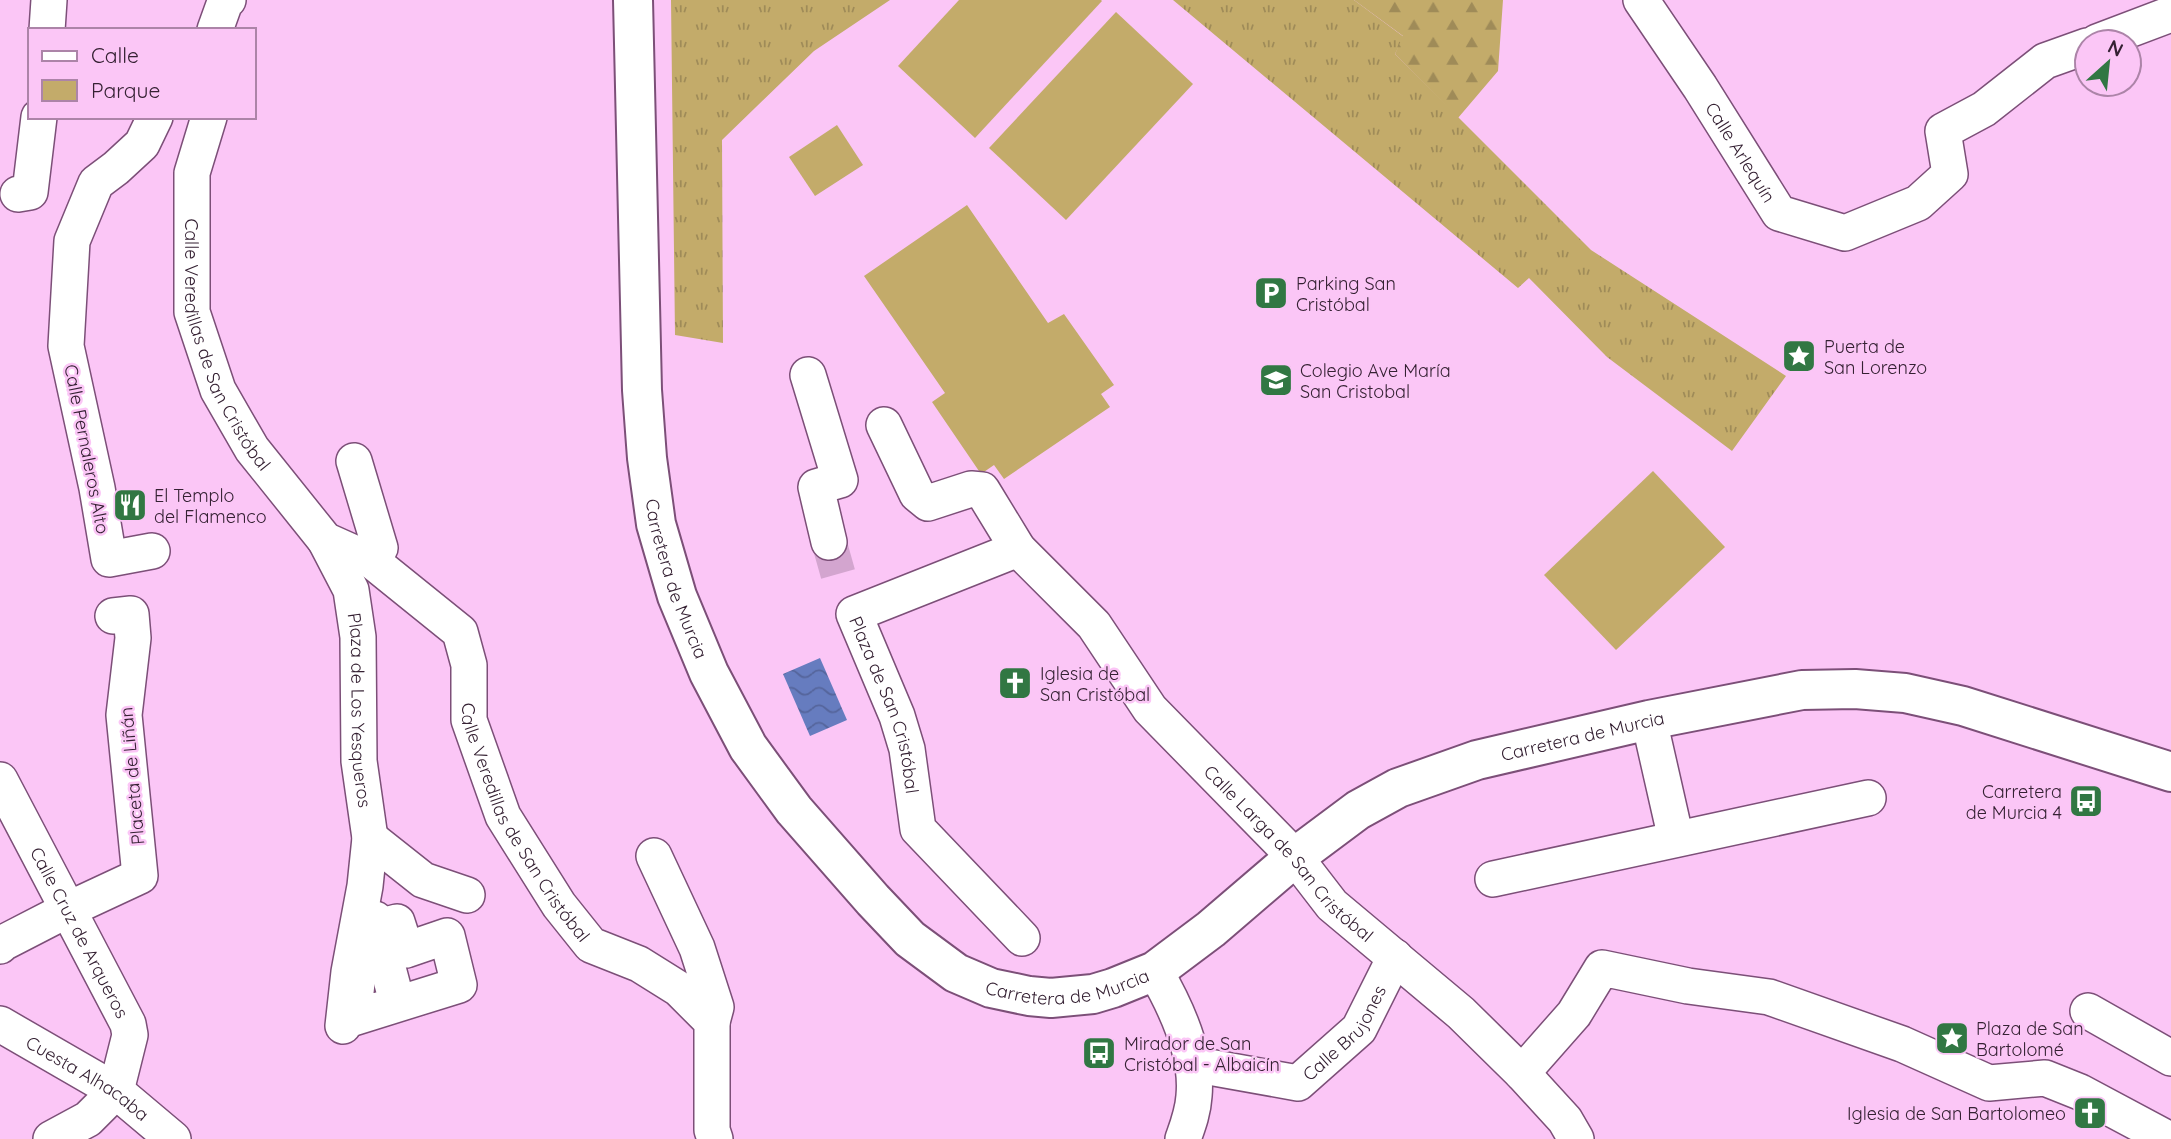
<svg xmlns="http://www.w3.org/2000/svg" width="2171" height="1139" viewBox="0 0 2171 1139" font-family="Quicksand,sans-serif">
  <defs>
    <pattern id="grass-tufts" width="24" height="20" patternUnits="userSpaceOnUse" patternTransform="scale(1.75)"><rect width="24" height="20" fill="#c3ab6a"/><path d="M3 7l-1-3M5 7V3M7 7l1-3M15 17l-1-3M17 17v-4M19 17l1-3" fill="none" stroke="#9f8b58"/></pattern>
    <pattern id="forest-firs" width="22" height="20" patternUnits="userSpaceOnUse" patternTransform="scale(1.75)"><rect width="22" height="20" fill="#c3ab6a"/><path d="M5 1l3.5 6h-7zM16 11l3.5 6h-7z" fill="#9f8b58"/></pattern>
    <pattern id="water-waves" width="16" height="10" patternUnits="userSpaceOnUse" patternTransform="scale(1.75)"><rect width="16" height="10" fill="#667cbf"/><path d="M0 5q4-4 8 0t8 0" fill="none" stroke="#55659c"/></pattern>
  </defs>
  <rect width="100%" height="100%" fill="#fbc6f6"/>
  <g fill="url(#grass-tufts)">
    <polygon points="671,0 890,0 814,51 722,140 723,343 675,335"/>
    <polygon points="1173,0 1354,0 1404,37 1395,54 1591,250 1786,376 1732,451 1607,357 1529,278 1518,288"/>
  </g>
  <polygon fill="url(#forest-firs)" points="1354,0 1503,0 1498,71 1458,118 1395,54 1403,36"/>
  <g fill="#c3ab6a">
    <polygon points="959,0 1101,0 1102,1 975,138 898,66"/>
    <polygon points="1116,12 1193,84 1066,220 989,148"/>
    <polygon points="837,125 863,165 815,196 789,157"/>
    <polygon points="967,205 1048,323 1064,314 1114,385 1101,394 1110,407 1004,479 994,465 981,474 932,402 945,393 864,276"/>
    <polygon points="1653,471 1725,547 1616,650 1544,575"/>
  </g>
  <polygon fill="url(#water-waves)" points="820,658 847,720 810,736 783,674"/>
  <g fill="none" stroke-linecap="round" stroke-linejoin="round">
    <polyline stroke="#d3a5cf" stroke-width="35" stroke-dasharray="35 18" stroke-linecap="butt" points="829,542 838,574"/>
    <g stroke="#7c4f78" stroke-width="38">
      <g id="street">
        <path id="s1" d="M1641 0 1700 87 1779 213 1845 233 1918 203 1950 174 1943 131 1984 109 2045 61 2087 46"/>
        <polyline points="47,30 49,0"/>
        <polyline points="215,30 225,2 228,0"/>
        <polyline points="2097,42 2171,14"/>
        <path id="s2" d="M209 117 192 173V312L218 390 252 449 325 540 372 561 460 632 469 665V720L503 816 559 905 591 945 639 964 679 989 712 1022V1130L715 1139"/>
        <polyline points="18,194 30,192 39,117"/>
        <polyline points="808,375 840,480 816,487 829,542"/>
        <path id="s3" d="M884 425 917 494 928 503 971 489 982 490 1018 549 1094 625 1150 709 1295 857 1332 905 1461 1013 1522 1073 1565 1120 1576 1139"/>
        <polyline points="354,461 380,548 372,561"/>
        <path id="s4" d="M325 540 351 590 358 637 359 761 370 838 365 886 349 972 343 1026"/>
        <path id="s5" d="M1018 549 854 614 897 716 907 749 918 829 1022 938"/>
        <polyline points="152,551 109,559 97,488 66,346 72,241 96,183 116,168 142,144 155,117"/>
        <polyline points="1649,720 1676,839"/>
        <path id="s6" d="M0 780 128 1024 130 1035 116 1091"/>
        <polyline points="370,838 423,880 467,895"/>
        <polyline points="654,856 697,948 716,1007 712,1022"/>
        <polyline points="1493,879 1868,798"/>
        <polyline points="375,919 393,987"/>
        <polygon points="397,922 406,950 447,936 459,985 353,1018 363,931"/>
        <polyline points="0,946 3,943 67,910 140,876 124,715 133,638 131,614 113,616"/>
        <path d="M1155 971C1176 1007 1198 1054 1194 1096 1193 1112 1188 1125 1183 1139"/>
        <polyline points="2088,1011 2171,1058"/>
        <path id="s7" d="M0 1024 116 1091 173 1139"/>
        <path id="s8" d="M1192 1064 1298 1083 1359 1029 1395 957"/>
        <polyline points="1522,1073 1574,1014 1602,968 1688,986 1769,997 1902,1044 1989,1083 2045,1078 2080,1092 2168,1139"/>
        <polyline points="51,1139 88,1119 116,1091"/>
      </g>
    </g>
    <g stroke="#7c4f78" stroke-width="42">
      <g id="secondary">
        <path id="s9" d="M633 0 642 390 647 458 656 524 677 596 709 673 748 747 794 810 873 900 910 939 956 973 991 988 1029 996 1051 998 1093 994 1113 988 1155 971 1211 929 1295 857 1358 810 1398 788 1477 760 1649 720 1802 690 1855 689 1905 693 1963 706 2171 772"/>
      </g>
    </g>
    <use href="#street" stroke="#fff" stroke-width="35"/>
    <use href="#secondary" stroke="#fff" stroke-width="38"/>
  </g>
  <defs>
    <g id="parking-square" transform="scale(1.75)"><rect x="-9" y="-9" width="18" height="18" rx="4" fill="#317743" stroke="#fbc6f6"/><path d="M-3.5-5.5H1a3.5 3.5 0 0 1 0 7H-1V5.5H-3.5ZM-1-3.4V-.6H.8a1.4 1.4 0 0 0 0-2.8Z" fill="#fff"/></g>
    <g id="sight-square" transform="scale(1.75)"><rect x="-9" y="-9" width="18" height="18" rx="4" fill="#317743" stroke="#fbc6f6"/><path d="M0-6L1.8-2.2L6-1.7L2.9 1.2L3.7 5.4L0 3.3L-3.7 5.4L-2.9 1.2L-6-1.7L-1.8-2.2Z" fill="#fff"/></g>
    <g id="university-square" transform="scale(1.75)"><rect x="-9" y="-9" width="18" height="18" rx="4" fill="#317743" stroke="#fbc6f6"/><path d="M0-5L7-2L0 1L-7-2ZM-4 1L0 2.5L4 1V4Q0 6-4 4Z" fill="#fff"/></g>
    <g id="restaurant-square" transform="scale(1.75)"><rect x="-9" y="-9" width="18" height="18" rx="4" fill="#317743" stroke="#fbc6f6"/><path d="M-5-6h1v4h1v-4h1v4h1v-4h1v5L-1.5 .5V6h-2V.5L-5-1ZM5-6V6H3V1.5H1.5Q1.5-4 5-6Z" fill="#fff"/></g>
    <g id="church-square" transform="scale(1.75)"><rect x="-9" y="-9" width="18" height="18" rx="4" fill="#317743" stroke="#fbc6f6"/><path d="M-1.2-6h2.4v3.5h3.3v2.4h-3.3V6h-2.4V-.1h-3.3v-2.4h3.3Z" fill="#fff"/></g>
    <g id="bus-square" transform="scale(1.75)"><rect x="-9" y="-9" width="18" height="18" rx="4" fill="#317743" stroke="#fbc6f6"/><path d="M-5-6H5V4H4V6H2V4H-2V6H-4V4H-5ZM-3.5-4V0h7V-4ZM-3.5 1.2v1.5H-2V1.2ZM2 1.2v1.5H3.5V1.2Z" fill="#fff"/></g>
  </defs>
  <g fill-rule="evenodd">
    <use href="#parking-square" x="1271" y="293"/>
    <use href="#sight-square" x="1799" y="356"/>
    <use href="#university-square" x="1276" y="380"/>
    <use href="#restaurant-square" x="130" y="505"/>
    <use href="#church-square" x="1015" y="683"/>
    <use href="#bus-square" x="2086" y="801"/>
    <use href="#sight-square" x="1952" y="1038"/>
    <use href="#bus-square" x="1099" y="1053"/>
    <use href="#church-square" x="2090" y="1113"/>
  </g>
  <g text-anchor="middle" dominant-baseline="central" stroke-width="5" stroke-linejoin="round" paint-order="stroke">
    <g font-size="18" fill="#352133" stroke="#fbc6f6">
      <text stroke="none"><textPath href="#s1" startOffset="182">Calle Arlequín</textPath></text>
      <text stroke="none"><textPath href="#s2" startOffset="238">Calle Veredillas de San Cristóbal</textPath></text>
      <text transform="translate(87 449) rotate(79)">Calle Pernaleros Alto</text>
      <text stroke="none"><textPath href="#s9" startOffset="583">Carretera de Murcia</textPath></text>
      <text stroke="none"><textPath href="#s5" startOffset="273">Plaza de San Cristóbal</textPath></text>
      <text stroke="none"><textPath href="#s4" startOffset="177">Plaza de Los Yesqueros</textPath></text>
      <text stroke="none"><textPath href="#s9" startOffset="1780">Carretera de Murcia</textPath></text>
      <text transform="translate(132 776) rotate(-95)">Placeta de Liñán</text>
      <text stroke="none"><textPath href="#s2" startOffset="835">Calle Veredillas de San Cristóbal</textPath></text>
      <text stroke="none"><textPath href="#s3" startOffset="625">Calle Larga de San Cristóbal</textPath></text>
      <text stroke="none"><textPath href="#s6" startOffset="172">Calle Cruz de Arqueros</textPath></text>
      <text stroke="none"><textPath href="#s9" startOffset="1192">Carretera de Murcia</textPath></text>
      <text stroke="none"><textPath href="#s8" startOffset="177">Calle Brujones</textPath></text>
      <text stroke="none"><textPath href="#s7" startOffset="103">Cuesta Alhacaba</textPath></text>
    </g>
    <g font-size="18" fill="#352133" stroke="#fbc6f6" text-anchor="start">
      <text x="1296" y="283">Parking San<tspan x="1296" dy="21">Cristóbal</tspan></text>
      <text x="1824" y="346">Puerta de<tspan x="1824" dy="21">San Lorenzo</tspan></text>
      <text x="1300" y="370">Colegio Ave María<tspan x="1300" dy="21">San Cristobal</tspan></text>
      <text x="154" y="495">El Templo<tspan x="154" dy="21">del Flamenco</tspan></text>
      <text x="1040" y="673">Iglesia de<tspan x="1040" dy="21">San Cristóbal</tspan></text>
      <text x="2062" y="791" text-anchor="end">Carretera<tspan x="2062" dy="21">de Murcia 4</tspan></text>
      <text x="1976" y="1028">Plaza de San<tspan x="1976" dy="21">Bartolomé</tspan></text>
      <text x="1124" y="1043">Mirador de San<tspan x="1124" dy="21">Cristóbal - Albaicín</tspan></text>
      <text x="2066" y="1113" text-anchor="end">Iglesia de San Bartolomeo</text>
    </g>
  </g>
  <rect x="28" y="28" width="228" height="91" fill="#fbc6f6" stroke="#ac84a8" stroke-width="2"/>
  <rect x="42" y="51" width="35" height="10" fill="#ffffff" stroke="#ac84a8" stroke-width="2"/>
  <text x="91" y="63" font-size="21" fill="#352133">Calle</text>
  <rect x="42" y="80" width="35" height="21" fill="#c3ab6a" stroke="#ac84a8" stroke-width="2"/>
  <text x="91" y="98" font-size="21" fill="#352133">Parque</text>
  <g transform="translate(2108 63) rotate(27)"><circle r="33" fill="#fbc6f6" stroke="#ac84a8" stroke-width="2"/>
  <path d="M0-5L12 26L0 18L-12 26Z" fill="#317743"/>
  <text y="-10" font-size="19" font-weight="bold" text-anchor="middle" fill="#352133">N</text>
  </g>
</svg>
